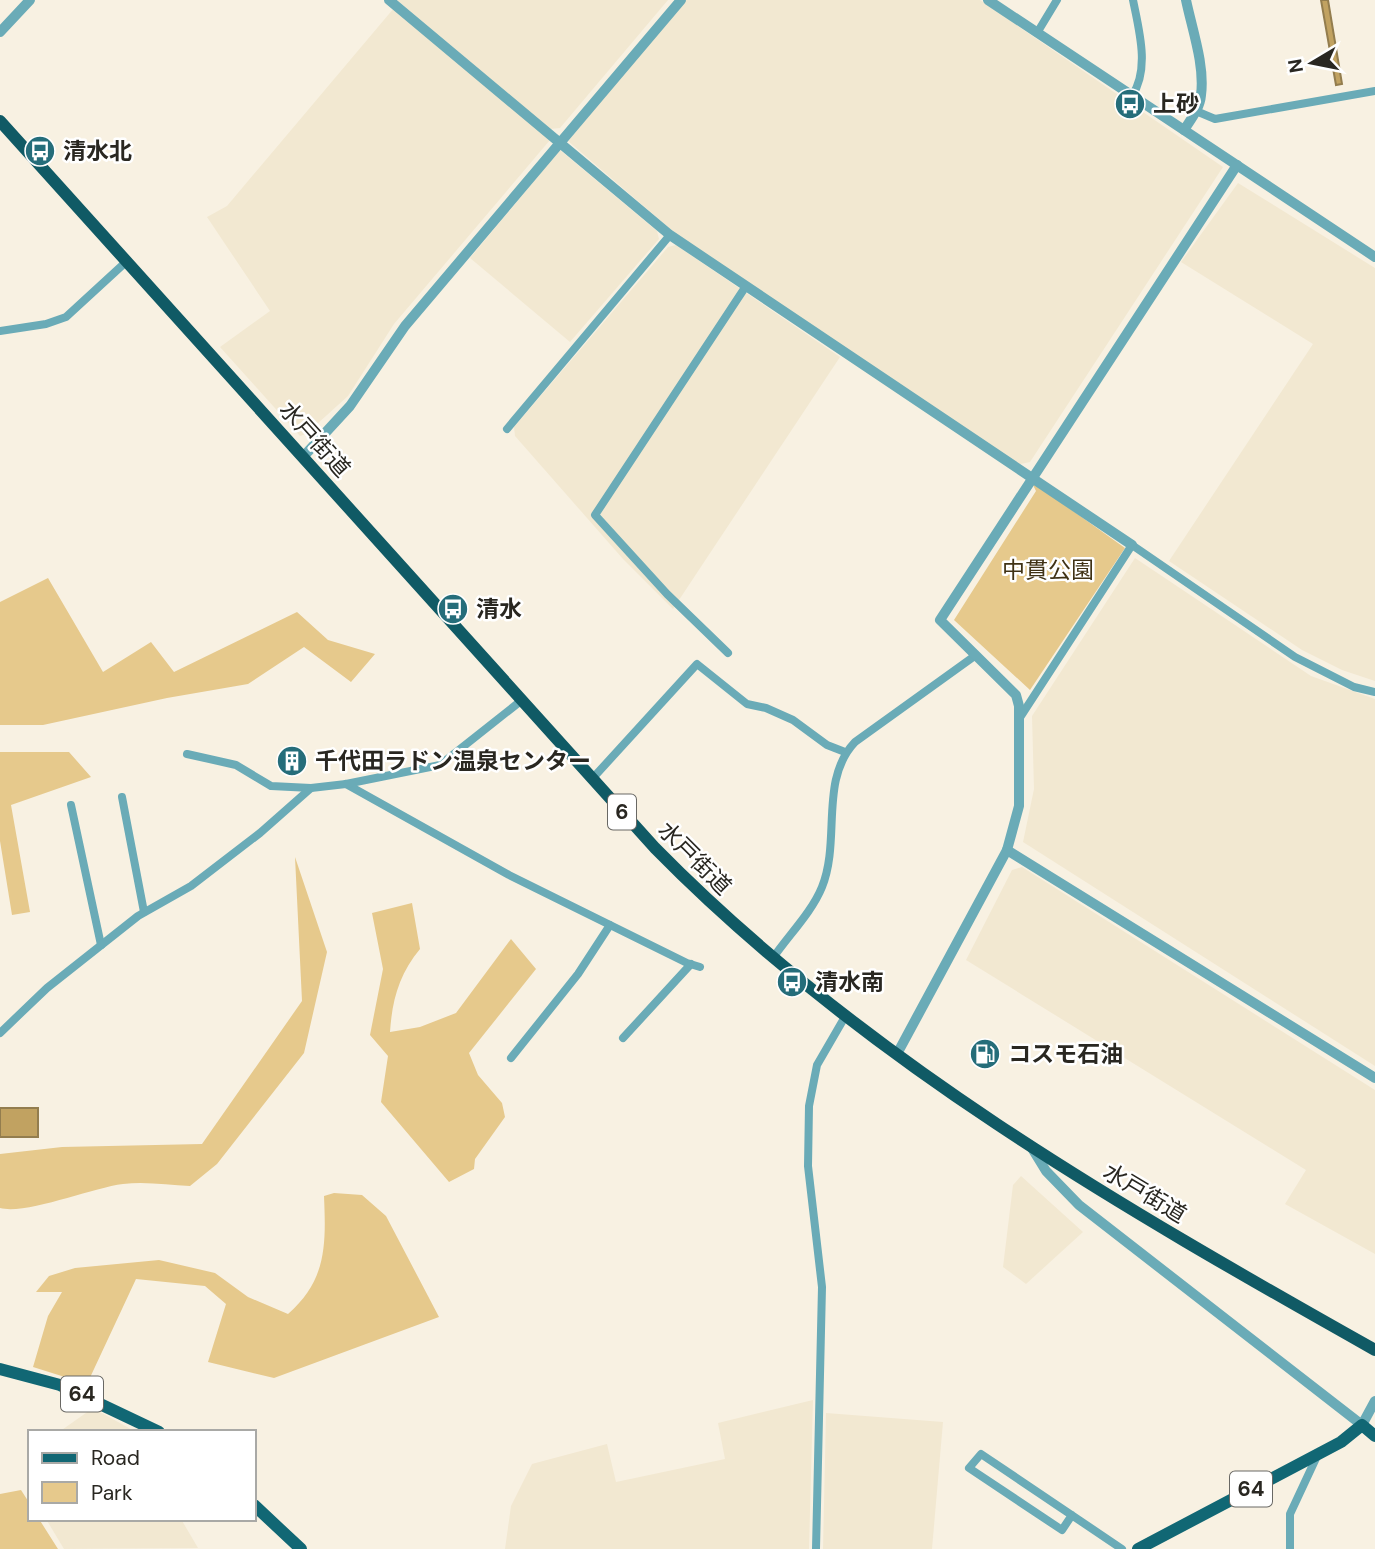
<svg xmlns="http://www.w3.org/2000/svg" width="1375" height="1549" viewBox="0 0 1375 1549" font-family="'DM Sans','Noto Sans JP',sans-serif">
  <rect width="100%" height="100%" fill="#f8f1e2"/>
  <g fill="#f2e8d1">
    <polygon points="397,0 668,0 560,128 550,129"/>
    <polygon points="686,0 980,0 1223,167 1030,462 1016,465 682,239 568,141"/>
    <polygon points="394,8 550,140 394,324 348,396 306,434 300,436 220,347 270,311 207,217 227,206"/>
    <polygon points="560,150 657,231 659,239 570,342 470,258"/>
    <polygon points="1238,183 1375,268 1375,681 1342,670 1302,650 1169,561 1313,344 1181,262"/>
    <polygon points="676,245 840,357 673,609 623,559 515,436 514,427 668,247"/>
    <polygon points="1135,558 1311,676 1375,699 1375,1066 1023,842 1034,789 1032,716"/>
    <polygon points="1022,867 1375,1090 1375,1254 1285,1204 1306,1170 966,960 1012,870"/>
    <polygon points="1021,1176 1083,1232 1026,1284 1003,1267 1013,1185"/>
    <polygon points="813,1400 809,1549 505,1549 511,1506 532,1464 607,1444 616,1482 725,1459 718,1423"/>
    <polygon points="93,1408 136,1432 59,1432"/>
    <polygon points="826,1413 943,1422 932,1549 823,1549"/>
    <polygon points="46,1519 181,1519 198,1548 64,1549"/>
  </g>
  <g fill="#e6c98c">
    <polygon points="1031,481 1125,548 1030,690 954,620 1036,491"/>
    <polygon points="48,578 103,672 151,642 174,672 297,612 328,640 375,654 351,682 304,647 248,684 167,698 43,725 0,725 0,602"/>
    <polygon points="0,752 69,752 91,777 11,805 30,912 12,915 0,841"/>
    <path d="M295 857 327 952 304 1053 217 1164 190 1186C168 1185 145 1181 123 1184 91 1188 26 1215 0 1208V1154L62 1147 202 1144 302 1001Z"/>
    <path d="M412 903 420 949C399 974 392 1001 390 1032L420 1027 456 1013 511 939 536 969 469 1053 478 1075 502 1103 505 1117 475 1159 474 1169 449 1182 381 1102 388 1056 370 1035 383 969 372 913Z"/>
    <path d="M334 1193 362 1195 386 1216 439 1317 274 1378 208 1362 226 1304 205 1286 136 1279 87 1384 33 1367 48 1316 62 1292H36L49 1276 75 1268 159 1260 215 1273 248 1297 288 1314C327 1280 326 1244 324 1196Z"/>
    <polygon points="21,1490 30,1504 30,1519 39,1519 58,1549 0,1549 0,1494"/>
  </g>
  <g fill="#c1a261" stroke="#937d4e" stroke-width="2">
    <polygon points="1321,0 1328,0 1342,84 1336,85"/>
    <rect x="0" y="1108" width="38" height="29"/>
  </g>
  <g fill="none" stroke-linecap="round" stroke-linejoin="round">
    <g stroke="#6aabb7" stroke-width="8">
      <polyline points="1037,33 1057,0"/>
      <path d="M1132 96C1150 69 1139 30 1133 0"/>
      <polyline points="1196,111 1215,119 1375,91"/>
      <polyline points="0,331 46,324 66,317 127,261"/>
      <polyline points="507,429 670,235"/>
      <polyline points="728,653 667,594 595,515 746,286"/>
      <polyline points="1019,719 1132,545 1295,657 1354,687 1375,692"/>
      <polyline points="187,754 236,765 271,786 311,788"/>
      <polyline points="592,779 697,664 747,704 766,708 793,720 827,745 845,752"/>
      <polyline points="346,784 509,875 687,963 700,967"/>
      <polyline points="122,797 144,912"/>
      <polyline points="71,805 101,945"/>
      <path d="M773 958C788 936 812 912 822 887 841 840 819 780 855 742L976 655"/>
      <polyline points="0,1033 47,988 138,916 191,886 260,833 311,788 346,784 440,765 522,700"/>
      <polyline points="623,1038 691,964"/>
      <polyline points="511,1058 578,974 610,925"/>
      <polyline points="1072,1515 1062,1530 969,1468 981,1454 1122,1549"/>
      <polyline points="816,1549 822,1287 808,1166 809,1106 817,1065 846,1015"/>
      <polyline points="1290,1549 1290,1514 1318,1454"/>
    </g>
    <g stroke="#6aabb7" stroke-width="10">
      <polyline points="389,0 670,235 1132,545"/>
      <polyline points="988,0 1375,257"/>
      <polyline points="0,32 30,0"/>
      <path d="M1184 130C1191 119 1200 108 1201 95 1205 65 1192 29 1186 0"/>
      <polyline points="303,457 350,406 405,326 681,0"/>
      <polyline points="1007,850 1375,1078"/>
      <polyline points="897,1054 1007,850 1019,806 1019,706 1016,695 940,620 1237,165"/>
      <polyline points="1030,1145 1046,1171 1079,1205 1362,1425 1375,1401"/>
    </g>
    <g stroke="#116774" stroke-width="12">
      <polyline points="0,1369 60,1385 159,1432"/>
      <polyline points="254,1505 301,1549"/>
      <polyline points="1138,1549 1341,1442 1362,1425 1375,1436"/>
    </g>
    <path stroke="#105a65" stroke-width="12" d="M0 121 655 848C861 1058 1121 1207 1375 1350"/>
  </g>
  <defs>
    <g id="bus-disc" transform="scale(1.575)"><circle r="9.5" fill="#256d7a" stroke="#fff"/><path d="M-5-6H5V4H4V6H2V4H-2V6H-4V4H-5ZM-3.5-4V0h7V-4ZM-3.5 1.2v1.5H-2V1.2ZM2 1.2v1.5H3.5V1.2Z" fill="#fff"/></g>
    <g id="building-disc" transform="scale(1.575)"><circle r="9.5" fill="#256d7a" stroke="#fff"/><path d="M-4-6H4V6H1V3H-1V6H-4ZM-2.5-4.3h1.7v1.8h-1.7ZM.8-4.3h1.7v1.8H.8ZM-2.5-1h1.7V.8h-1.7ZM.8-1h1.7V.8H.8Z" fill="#fff"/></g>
    <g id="fuel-disc" transform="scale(1.575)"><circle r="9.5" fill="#256d7a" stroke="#fff"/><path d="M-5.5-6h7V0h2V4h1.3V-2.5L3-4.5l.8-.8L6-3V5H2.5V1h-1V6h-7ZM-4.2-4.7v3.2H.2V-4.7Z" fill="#fff"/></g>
  </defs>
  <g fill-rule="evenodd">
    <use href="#bus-disc" x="1130" y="104"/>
    <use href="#bus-disc" x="40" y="151"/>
    <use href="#bus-disc" x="453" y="609"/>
    <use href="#building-disc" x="292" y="761"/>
    <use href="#bus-disc" x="792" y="982"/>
    <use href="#fuel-disc" x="985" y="1054"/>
  </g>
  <g text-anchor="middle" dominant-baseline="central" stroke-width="5" stroke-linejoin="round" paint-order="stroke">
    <g fill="#fff" stroke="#696864" stroke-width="2">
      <rect x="608" y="794.5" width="28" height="35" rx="5"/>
      <rect x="61" y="1376.5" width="42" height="35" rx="5"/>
      <rect x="1230" y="1471.5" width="42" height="35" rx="5"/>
    </g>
    <g font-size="21" font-weight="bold" fill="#292721">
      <text x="622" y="812">6</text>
      <text x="82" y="1394">64</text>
      <text x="1251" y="1489">64</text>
    </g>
    <g font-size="23" font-weight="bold" fill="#292721" stroke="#fff" text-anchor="start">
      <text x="1153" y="104">上砂</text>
      <text x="63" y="151">清水北</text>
      <text x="476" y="609">清水</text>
      <text x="315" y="761">千代田ラドン温泉センター</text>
      <text x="815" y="982">清水南</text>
      <text x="1008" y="1054">コスモ石油</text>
    </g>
    <g font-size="23" fill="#292721" stroke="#fff">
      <text transform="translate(315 439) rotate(48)">水戸街道</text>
      <text transform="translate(695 858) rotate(45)">水戸街道</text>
      <text transform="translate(1145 1193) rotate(31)">水戸街道</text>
    </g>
    <g font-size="23" fill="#403215" stroke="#fff">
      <text x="1048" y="570">中貫公園</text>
    </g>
  </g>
  <rect x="28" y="1430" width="228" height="91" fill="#ffffff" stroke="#a9a9a6" stroke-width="2"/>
  <rect x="42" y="1453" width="35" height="10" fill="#116774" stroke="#a9a9a6" stroke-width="2"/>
  <text x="91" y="1465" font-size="21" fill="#292721">Road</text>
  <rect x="42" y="1482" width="35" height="21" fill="#e6c98c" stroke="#a9a9a6" stroke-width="2"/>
  <text x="91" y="1500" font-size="21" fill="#292721">Park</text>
  <g transform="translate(1312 63) rotate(260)" stroke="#ffffff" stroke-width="5" paint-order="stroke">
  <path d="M0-5L12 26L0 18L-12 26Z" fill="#292721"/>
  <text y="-10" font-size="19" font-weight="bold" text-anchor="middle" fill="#292721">N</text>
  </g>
</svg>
